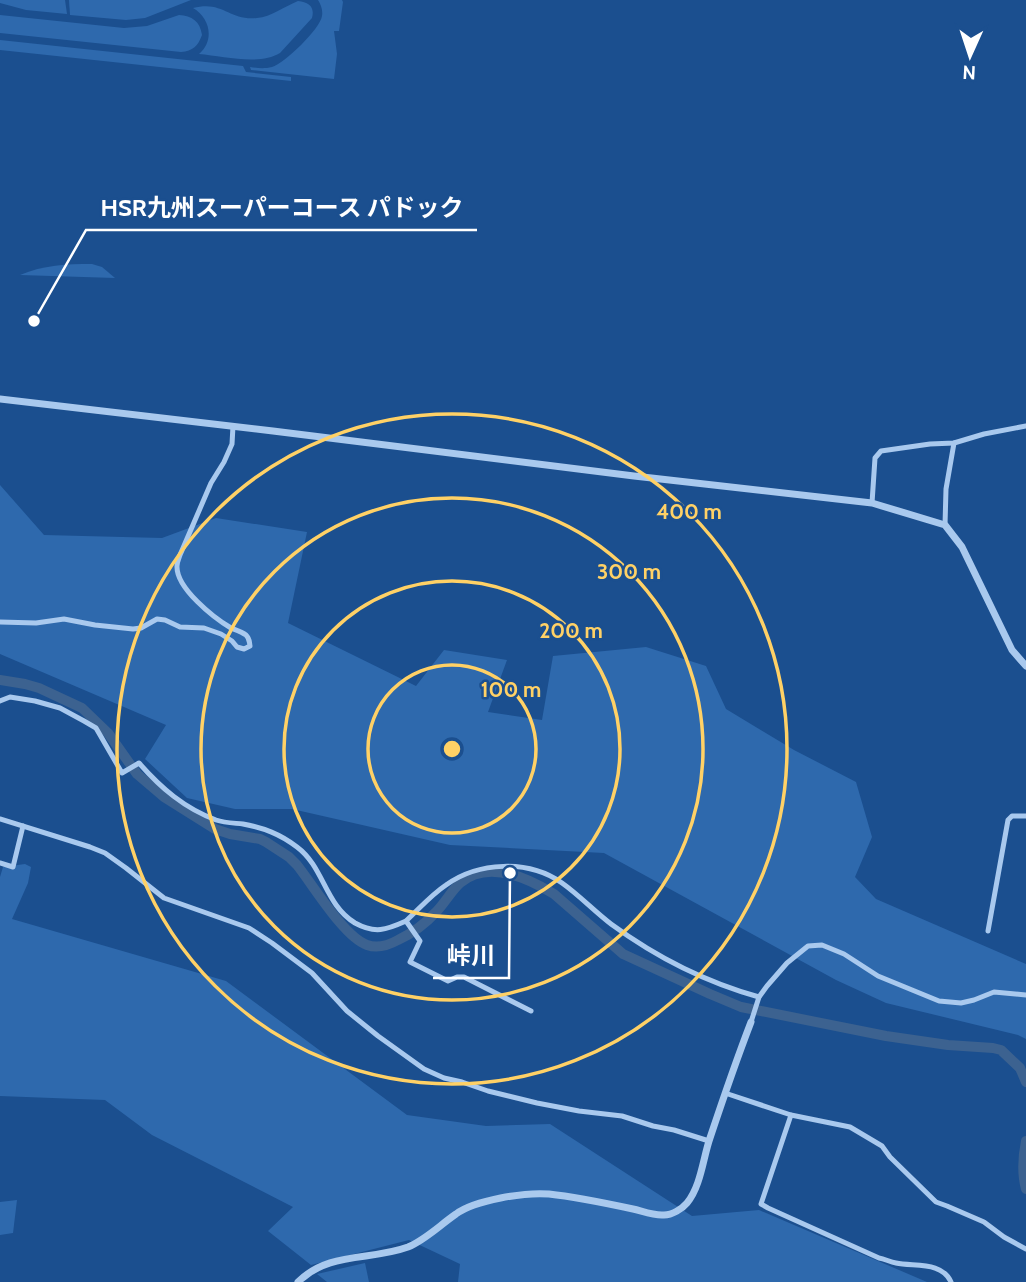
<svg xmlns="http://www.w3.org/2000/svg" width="1026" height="1282" viewBox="0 0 1026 1282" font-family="Cabin,'Noto Sans JP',sans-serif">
  <rect width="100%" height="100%" fill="#1b4f8f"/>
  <g fill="#2e69ad">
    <polygon points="0,0 65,0 67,14 26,10 0,3"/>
    <polygon points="69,0 191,0 145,18 126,20 70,15"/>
    <path d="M318 0H342L343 2 339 31H334L337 54 334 79 251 70 250 67C257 68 264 69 272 67 285 63 320 29 322 16 323 10 321 5 318 0Z"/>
    <path d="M298 1C309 2 315 7 312 18L280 53C259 66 223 56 199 54 215 40 210 18 193 8 223 0 229 21 257 18 271 17 285 6 298 1Z"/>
    <path d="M0 15 124 28 147 26 179 15C192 16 200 21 202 35 198 46 193 51 181 52L0 33Z"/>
    <polygon points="0,40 243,66 246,72 291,77 291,81 0,50"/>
    <path d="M92 264 102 267 115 278 20 275C43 265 67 264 92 264Z"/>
    <polygon points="0,485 44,535 162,538 216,518 307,532 288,623 416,686 444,650 507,660 488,712 542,720 553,656 646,647 706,666 726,709 794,750 856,782 872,837 855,877 876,899 1026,964 1026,1039 1018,1035 886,1003 836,980 604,853 450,845 292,809 235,809 187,798 145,759 166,725 0,654"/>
    <polygon points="25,864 31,867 28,883 12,919 226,981 407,1115 486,1126 550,1124 692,1216 759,1210 927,1282 458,1282 460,1264 409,1240 311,1265 268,1231 293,1207 152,1135 105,1100 0,1096 0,877 3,867"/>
    <polygon points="17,1200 13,1233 0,1235 0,1202"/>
    <polygon points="365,1263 369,1282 327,1282 317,1274"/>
  </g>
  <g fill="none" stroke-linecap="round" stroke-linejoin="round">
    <g stroke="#3c6290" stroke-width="10">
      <path d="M0 680 25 684 39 688 82 708 108 733 137 774 164 797 215 829 230 834 260 839 266 842 289 857 297 865C313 885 344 937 367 945 378 949 389 945 398 940 413 933 425 924 436 912 445 903 451 891 460 883 488 859 528 878 554 894L623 954 710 994 741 1007 886 1036 948 1045 993 1048 1001 1050 1020 1068 1026 1082"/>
      <path d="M1026 1141C1023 1156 1022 1174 1026 1189"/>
    </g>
    <g stroke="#a9c9ee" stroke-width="5">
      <polyline points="872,503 875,458 881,451 930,444 954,443 984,434 1026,426"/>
      <polyline points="945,525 946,489 954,443"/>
      <path d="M0 622 36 623 64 619 95 625 133 629 141 628 157 619 165 620 180 627 204 628 221 634 232 641 237 647 244 649 250 646C249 641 250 639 246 635 242 632 236 630 231 628 214 618 176 588 177 566 177 562 179 558 180 555L211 483 224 462 232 444 233 426"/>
      <path d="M0 701 10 697 35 701 60 708 84 721 96 728 122 773 139 763C161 788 184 808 216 820 225 823 234 823 243 824 264 828 280 834 297 847 324 867 325 905 355 923 375 934 386 930 406 921L420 941 410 962 448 981 457 977H464L531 1011"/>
      <polyline points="0,819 90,847 105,853 126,868 164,898 249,928 272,943 312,973 347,1011 378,1036 424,1069 444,1078 462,1082 488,1091 537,1103 579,1111 622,1116 653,1126 674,1130 709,1141"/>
      <polyline points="0,863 13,867 23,826"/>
      <path d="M406 921C419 909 431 895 446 885 478 862 528 859 562 883 579 895 594 911 611 924 656 957 705 982 759 997"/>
      <polyline points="988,931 1008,820 1012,816 1026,816"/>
      <polyline points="751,1022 759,997 767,986 787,963 808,946 822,945 844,954 878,976 939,1001 961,1003 974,1000 994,992 1026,995"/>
      <polyline points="725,1093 791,1115 850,1127 882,1146 890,1157 936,1202 947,1206 984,1222 1004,1237 1026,1249"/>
      <path d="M791 1115 761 1204 768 1208 879 1258C885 1259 890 1262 896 1263 914 1267 942 1261 951 1282"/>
    </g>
    <g stroke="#a9c9ee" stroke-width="7">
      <polyline points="0,399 273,431 634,476 872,503 945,525 962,547 1012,650 1026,666"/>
      <path d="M298 1282C329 1251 370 1261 408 1247 425 1240 440 1225 456 1214 475 1200 525 1192 549 1194 577 1197 605 1203 633 1209 642 1211 654 1216 664 1215 672 1215 682 1209 687 1203 701 1186 703 1158 710 1138 723 1099 736 1061 751 1022"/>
    </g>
  </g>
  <g fill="none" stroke="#ffd166" stroke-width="3.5">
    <circle cx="452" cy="749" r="84"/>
    <circle cx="452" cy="749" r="168"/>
    <circle cx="452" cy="749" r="251"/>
    <circle cx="452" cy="749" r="335"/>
  </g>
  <circle cx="452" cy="749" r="10" fill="#ffd166" stroke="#1b4f8f" stroke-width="3.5"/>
  <g font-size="21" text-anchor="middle" font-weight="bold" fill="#ffd166" stroke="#1b4f8f" stroke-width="5" stroke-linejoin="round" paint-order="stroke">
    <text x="689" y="519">400 m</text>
    <text x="629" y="579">300 m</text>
    <text x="571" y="638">200 m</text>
    <text x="511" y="697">100 m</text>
  </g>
  <path fill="none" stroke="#fff" stroke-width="2.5" d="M34 321L86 230H477M510 873L509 978H433"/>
  <g fill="#fff" stroke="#1b4f8f" stroke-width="2.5">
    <circle cx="34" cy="321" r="7"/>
    <circle cx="510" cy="873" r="7"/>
  </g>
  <g font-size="24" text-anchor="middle" font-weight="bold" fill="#fff" stroke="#1b4f8f" stroke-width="5" stroke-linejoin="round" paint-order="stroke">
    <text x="282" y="216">HSR九州スーパーコース パドック</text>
    <text x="471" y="964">峠川</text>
  </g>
  <g transform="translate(970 56) rotate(183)" stroke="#1b4f8f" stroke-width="5" paint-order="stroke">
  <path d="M0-5L12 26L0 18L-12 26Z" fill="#ffffff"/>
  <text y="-10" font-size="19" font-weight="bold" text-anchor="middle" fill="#ffffff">N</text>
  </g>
</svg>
